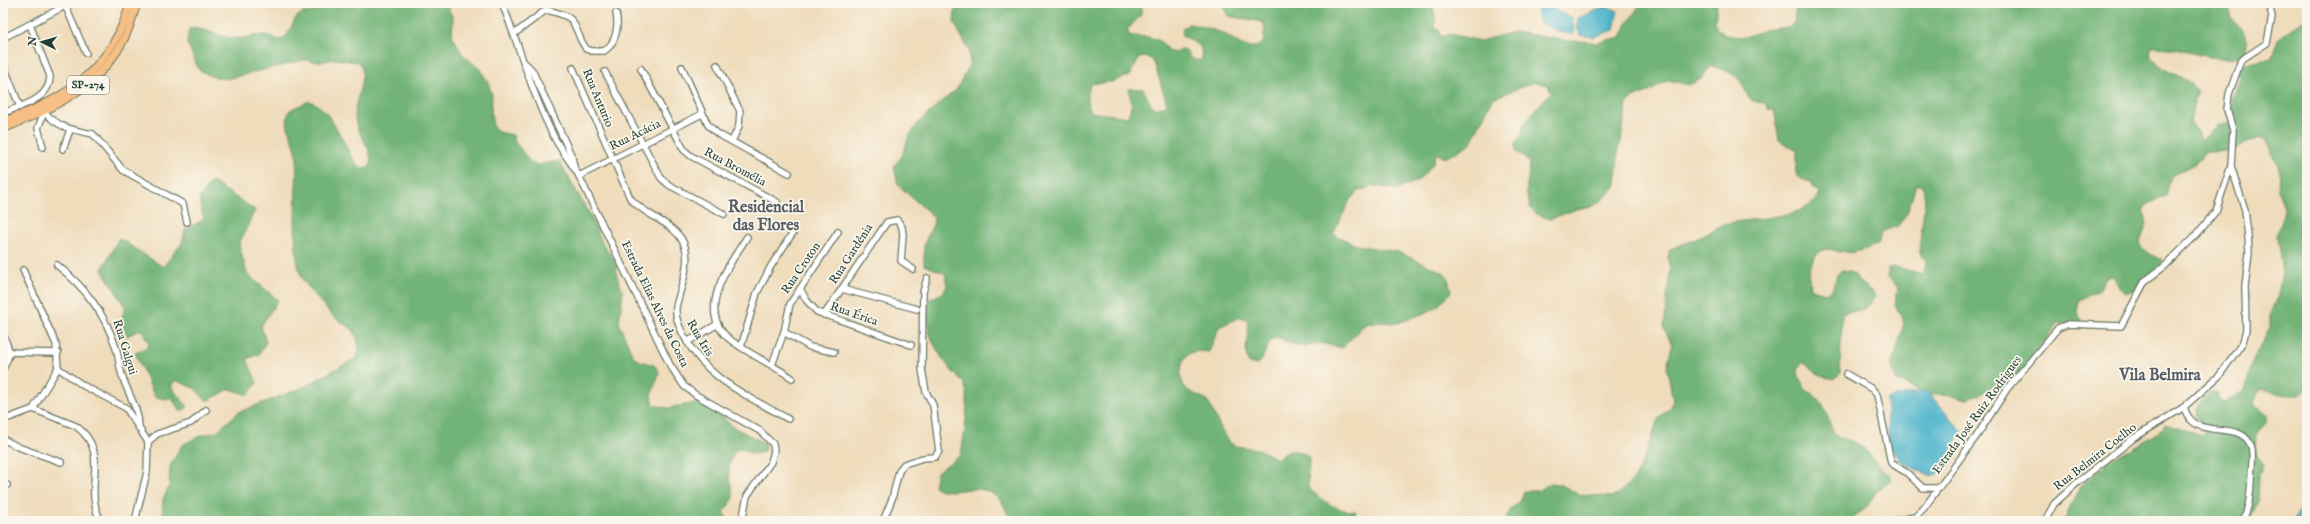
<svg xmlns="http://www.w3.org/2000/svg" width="2310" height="524" viewBox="0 0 2310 524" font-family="'IM FELL English',serif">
  <rect width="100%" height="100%" fill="#fbf7ec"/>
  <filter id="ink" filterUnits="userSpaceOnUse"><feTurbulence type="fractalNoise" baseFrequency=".025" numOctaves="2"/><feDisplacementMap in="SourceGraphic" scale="8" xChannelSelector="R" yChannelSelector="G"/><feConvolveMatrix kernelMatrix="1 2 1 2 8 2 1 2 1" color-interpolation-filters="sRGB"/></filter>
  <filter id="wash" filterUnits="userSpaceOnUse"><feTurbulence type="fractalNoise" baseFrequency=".012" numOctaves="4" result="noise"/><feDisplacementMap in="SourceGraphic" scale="16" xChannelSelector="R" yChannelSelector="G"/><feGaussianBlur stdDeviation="0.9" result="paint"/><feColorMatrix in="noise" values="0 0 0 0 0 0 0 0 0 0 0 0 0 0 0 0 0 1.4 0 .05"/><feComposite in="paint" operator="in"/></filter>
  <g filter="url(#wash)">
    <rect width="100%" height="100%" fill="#efdcbb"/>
    <g fill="#72b477" stroke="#487856" fill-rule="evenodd">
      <path d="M328 3H446L453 19 452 35 463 55 480 69 488 82 492 95 491 113 493 126 498 132 513 135C513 142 518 145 522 151 537 173 537 163 559 161L590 215 603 245 616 263 617 277 623 291 619 323 630 349 633 356 640 361 654 365 659 371C657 386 649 389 654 405L668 408 696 403 710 406 733 427 765 443 764 451C756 455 751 455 743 449L736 450C722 470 733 479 733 500L724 511 728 521 162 520 163 499 169 487 170 466 182 445 202 435 216 432 239 412 302 388 356 358 359 351C357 321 346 330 330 313 321 303 311 291 303 280 290 259 297 185 297 159 297 140 281 127 290 110L309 101C333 108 344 149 358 166L364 168 371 166C373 145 356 136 355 117 354 100 364 85 362 68L358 62 334 59 320 62 304 60 226 79 211 76 199 70 187 43 189 29C205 27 216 36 231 38 245 40 252 35 265 35 269 35 275 39 280 40L286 37 296 18 302 13 316 11Z"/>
      <path d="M975 3H1142L1141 15 1127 30 1130 36C1145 37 1161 35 1167 51L1174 53 1180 50 1186 51C1190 59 1194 61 1202 60L1201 47 1182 35 1183 28 1189 24C1198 26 1208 28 1217 31 1233 35 1245 56 1263 43L1265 29 1263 22 1228 16 1221 3H1432L1436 23 1434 26 1439 29 1441 37 1450 34 1480 41 1515 32 1567 41H1585L1596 43 1621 37 1627 24 1641 3H1717L1715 22 1717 30 1730 36 1745 37 1765 30 1789 27 1794 23 1796 3H2234L2231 5 2230 17C2244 26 2248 39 2247 55 2213 66 2185 46 2152 47L2150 54C2158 73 2184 72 2197 91L2196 98 2193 101 2194 103 2190 122 2197 132 2201 141 2218 125C2226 126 2229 123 2234 117L2231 98 2238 86 2239 66 2253 62 2271 59 2278 40 2286 32 2307 18V389C2293 401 2276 392 2261 389L2254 402 2257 408 2268 416 2266 423 2257 433 2256 454 2264 465 2259 478 2258 501 2249 521H2064L2080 486 2109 462 2156 434 2166 424 2200 435 2205 430 2195 416 2201 401 2209 392 2216 393 2219 399 2223 402 2245 391 2253 360 2270 328V314L2278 294 2282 273 2277 237 2285 210 2278 190 2279 169 2266 141 2259 138 2245 143 2233 151 2206 152 2196 163 2171 176 2166 196 2147 205 2143 210 2147 223 2139 244 2149 254 2162 260 2163 267 2157 272 2143 276 2138 289 2125 293 2120 289 2113 276 2106 277 2099 290 2079 300 2077 313 2082 320 2079 326 2072 327 2058 324 2014 381 2007 384 1992 386 1980 395 1966 399 1952 395 1922 393 1896 380 1892 366 1904 323 1895 304 1898 288 1888 277V269L1895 267 1923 274 1927 261 1922 257 1919 250 1925 201 1923 185H1916L1907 213 1898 226 1883 231 1877 244C1865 251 1852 254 1838 252 1835 251 1832 249 1829 249 1811 249 1806 277 1811 289L1825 293 1832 290 1837 275 1842 270 1849 271 1855 275 1859 282 1871 290 1875 296C1865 315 1859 308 1842 314L1840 374 1835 379 1820 376 1803 362 1798 369C1800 391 1812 389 1822 404 1829 415 1829 428 1838 438 1872 442 1867 462 1890 474L1891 481 1878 489 1866 508 1850 521H1506C1508 505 1525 502 1523 491H1538L1551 483 1559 484 1578 494 1609 497 1616 496 1633 480 1643 461 1658 419 1669 408 1673 401 1667 367 1672 345 1664 328 1670 270 1668 257 1670 249C1680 245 1691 241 1701 237 1708 233 1715 228 1722 225 1743 217 1814 221 1819 192L1812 187 1811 182C1788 177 1798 168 1797 151L1779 140 1774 109 1769 111 1766 103C1741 103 1750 89 1737 78 1731 72 1720 68 1711 66L1701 79 1689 85 1668 80 1651 91 1632 98 1627 104 1621 141 1618 149 1616 185 1605 198 1593 206 1577 209 1550 219 1536 214 1531 209 1526 193 1530 163 1516 151V141L1522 135 1524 125 1530 116 1551 92 1548 85 1535 82 1493 98 1470 144 1445 158 1436 153 1433 164 1418 181 1397 189 1373 186 1359 191 1349 202 1333 234 1356 245 1398 252 1443 272 1448 278 1451 292 1436 308 1422 314 1398 323 1370 322 1363 326 1342 348 1320 343 1306 347 1298 346 1277 337 1270 341 1262 360 1256 365 1249 363C1242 347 1251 335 1247 319L1240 317 1219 327 1209 352C1192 350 1183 352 1181 371 1181 378 1181 383 1186 388 1192 395 1201 395 1207 401 1216 414 1219 430 1229 442L1235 446 1258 449 1277 459C1288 450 1297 448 1309 457L1308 488C1322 500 1336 512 1356 511L1352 521H1011C1006 514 1006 505 999 499 977 477 953 500 934 486L937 472 961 455C963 439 972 395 963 382 961 378 955 375 952 371 935 350 921 327 930 299L943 293 947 286 945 273 924 265V244L933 225 934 217 898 185 894 166 902 156 909 136 920 121 957 89 970 64 969 50 954 23 955 10 969 8 976 5ZM1146 57 1152 59 1155 65 1167 104 1161 108H1153L1143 89H1128L1132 103 1128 117 1090 112 1087 98 1090 84 1111 82 1129 76 1139 58Z"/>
      <polygon points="211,181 255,210 239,244 247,274 278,300 261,326 266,342 259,354 247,359 257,383 248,395 230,389 207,401 194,388 175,380 171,387 188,407 181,412 173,400 155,397 135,353 150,345 141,329 127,336 120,320 126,308 102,270 119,238 163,267 182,243 185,230 204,219 199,199"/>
    </g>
    <g fill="#4cb3cb" stroke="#367880">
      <polygon points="1542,4 1549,4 1553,9 1572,18 1574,34 1563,33 1540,23 1537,13"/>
      <polygon points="1606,6 1618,11 1614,30 1593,37 1580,35 1577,27 1578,18"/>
      <polygon points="1926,390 1962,432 1937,474 1929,476 1902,462 1889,446 1886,399"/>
      <polygon points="2307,496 2307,521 2293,521"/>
    </g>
  </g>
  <g filter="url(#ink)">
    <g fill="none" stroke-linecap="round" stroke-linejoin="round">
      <g stroke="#687563" stroke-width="8">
        <g id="minor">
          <polyline points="64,3 86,53"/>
          <path d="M502 3C520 48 532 94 554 137 561 151 571 162 579 176L670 365 684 386 696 395 760 431 773 444 774 451 771 462 747 496 742 521"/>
          <path d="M514 34 546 10C583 18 569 23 586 49L592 51H604C616 44 619 26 616 13"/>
          <polyline points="3,38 65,6"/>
          <polyline points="525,63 532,70 572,157 574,167"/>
          <polyline points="3,64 20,107"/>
          <polyline points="717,65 740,111 739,126 732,141"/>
          <polyline points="682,67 708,125 718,134 789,173"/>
          <path d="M573 68 630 198C645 217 675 222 684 244 692 263 680 288 676 307 675 318 679 326 684 336 707 380 747 395 788 419"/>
          <polyline points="641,69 684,150 691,156 777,202"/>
          <polyline points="605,72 661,178 669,185 724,214"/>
          <path d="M3 113C21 106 50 100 50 76L30 25"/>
          <path d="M43 147 38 128 44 112C61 129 70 129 93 134L123 170 183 204 187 222"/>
          <polyline points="63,149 70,130"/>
          <polyline points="579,176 702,114"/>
          <path d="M747 237C729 265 693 313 732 341 751 355 773 365 792 378"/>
          <path d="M57 265C85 287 105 313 116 348 119 358 119 368 123 378 128 394 139 409 139 427"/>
          <polyline points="23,270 56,344 58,368"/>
          <polyline points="800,289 807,301 817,312 911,345"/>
          <polyline points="842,289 917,309"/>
          <polyline points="824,315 887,222 897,220 902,227 903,235 901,261 913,269"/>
          <polyline points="784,332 810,347 834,352"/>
          <polyline points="3,334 10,353 3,369"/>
          <polyline points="687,342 718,324"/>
          <polyline points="741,347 757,293 771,266 794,231"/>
          <polyline points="3,352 58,353"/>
          <polyline points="772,365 784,332 790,304 838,232"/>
          <polyline points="58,368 84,386 126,408 148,442 147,472 135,521"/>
          <polyline points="1846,374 1872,389 1877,395 1891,463 1907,473 1923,488 1939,488"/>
          <path d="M2184 407C2194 444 2240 417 2251 446 2254 455 2251 469 2251 480 2250 493 2250 510 2241 521"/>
          <path d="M33 409 76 426C113 454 81 486 101 521"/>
          <polyline points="3,420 33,409 58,368"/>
          <polyline points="3,439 18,447 61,462"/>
          <polyline points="148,442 157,434 191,423 206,410"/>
          <polyline points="3,483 7,485"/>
          <polyline points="883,521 892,499 899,471 904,464 923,458 935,457 939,451 933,405 926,392 922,369 923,292 927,278"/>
          <polyline points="1893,521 1915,517 1924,508 1976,437 2007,389 2058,328 2068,324 2121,326 2145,281 2165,266 2198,233 2216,211 2231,166 2233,130 2227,110 2229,94 2241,60 2267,43 2272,17 2269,3"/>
          <polyline points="2045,521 2054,504 2079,481 2134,438 2184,407 2219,376 2243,342 2246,330 2245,286 2249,253 2248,236 2245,210 2231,166"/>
        </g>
      </g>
      <g stroke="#687563" stroke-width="9">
        <g id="major">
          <path d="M3 121C64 101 113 68 130 3"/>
          <path d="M3 129C50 109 96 90 122 43 129 31 133 17 137 3"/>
        </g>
      </g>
      <use href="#minor" stroke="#fff" stroke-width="5.5"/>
      <use href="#major" stroke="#f5bf86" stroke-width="7"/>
    </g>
  </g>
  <g text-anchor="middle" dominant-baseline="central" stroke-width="3.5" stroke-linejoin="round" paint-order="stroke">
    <rect fill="#fbf7ec" stroke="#61756b" stroke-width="1" x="67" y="76" width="42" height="18" rx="3"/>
    <g font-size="11" font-weight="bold" fill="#1f3d34">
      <text x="88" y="85">SP-274</text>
    </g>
    <g font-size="12" fill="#1f3d34" stroke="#fbf7ec">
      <text transform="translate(598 98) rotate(67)">Rua Anturio</text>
      <text transform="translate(635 135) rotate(-26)">Rua Acácia</text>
      <text transform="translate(735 167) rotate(28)">Rua Bromélia</text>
      <text transform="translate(851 254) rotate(-57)">Rua Gardênia</text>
      <text transform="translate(801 268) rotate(-56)">Rua Croton</text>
      <text transform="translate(655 304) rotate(64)">Estrada Elias Alves da Costa</text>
      <text transform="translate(854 314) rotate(19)">Rua Érica</text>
      <text transform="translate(700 338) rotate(59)">Rua Iris</text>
      <text transform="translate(125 347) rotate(73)">Rua Galgui</text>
      <text transform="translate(1977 415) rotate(-54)">Estrada José Ruiz Rodrigues</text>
      <text transform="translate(2095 457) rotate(-38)">Rua Belmira Coelho</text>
    </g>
    <g font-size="16" font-weight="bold" fill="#555d67" stroke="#fbf7ec">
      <text x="766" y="208">Residencial<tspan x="766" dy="18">das Flores</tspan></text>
      <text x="2160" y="376">Vila Belmira</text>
    </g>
  </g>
  <rect width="2310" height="524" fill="none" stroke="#fbf7ec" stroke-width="16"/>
  <g transform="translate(42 42) rotate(275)" stroke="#fbf7ec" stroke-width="3" paint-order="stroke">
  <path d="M0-3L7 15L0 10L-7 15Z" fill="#1f3d34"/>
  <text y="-6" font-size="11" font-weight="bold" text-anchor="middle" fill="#1f3d34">N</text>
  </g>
</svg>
